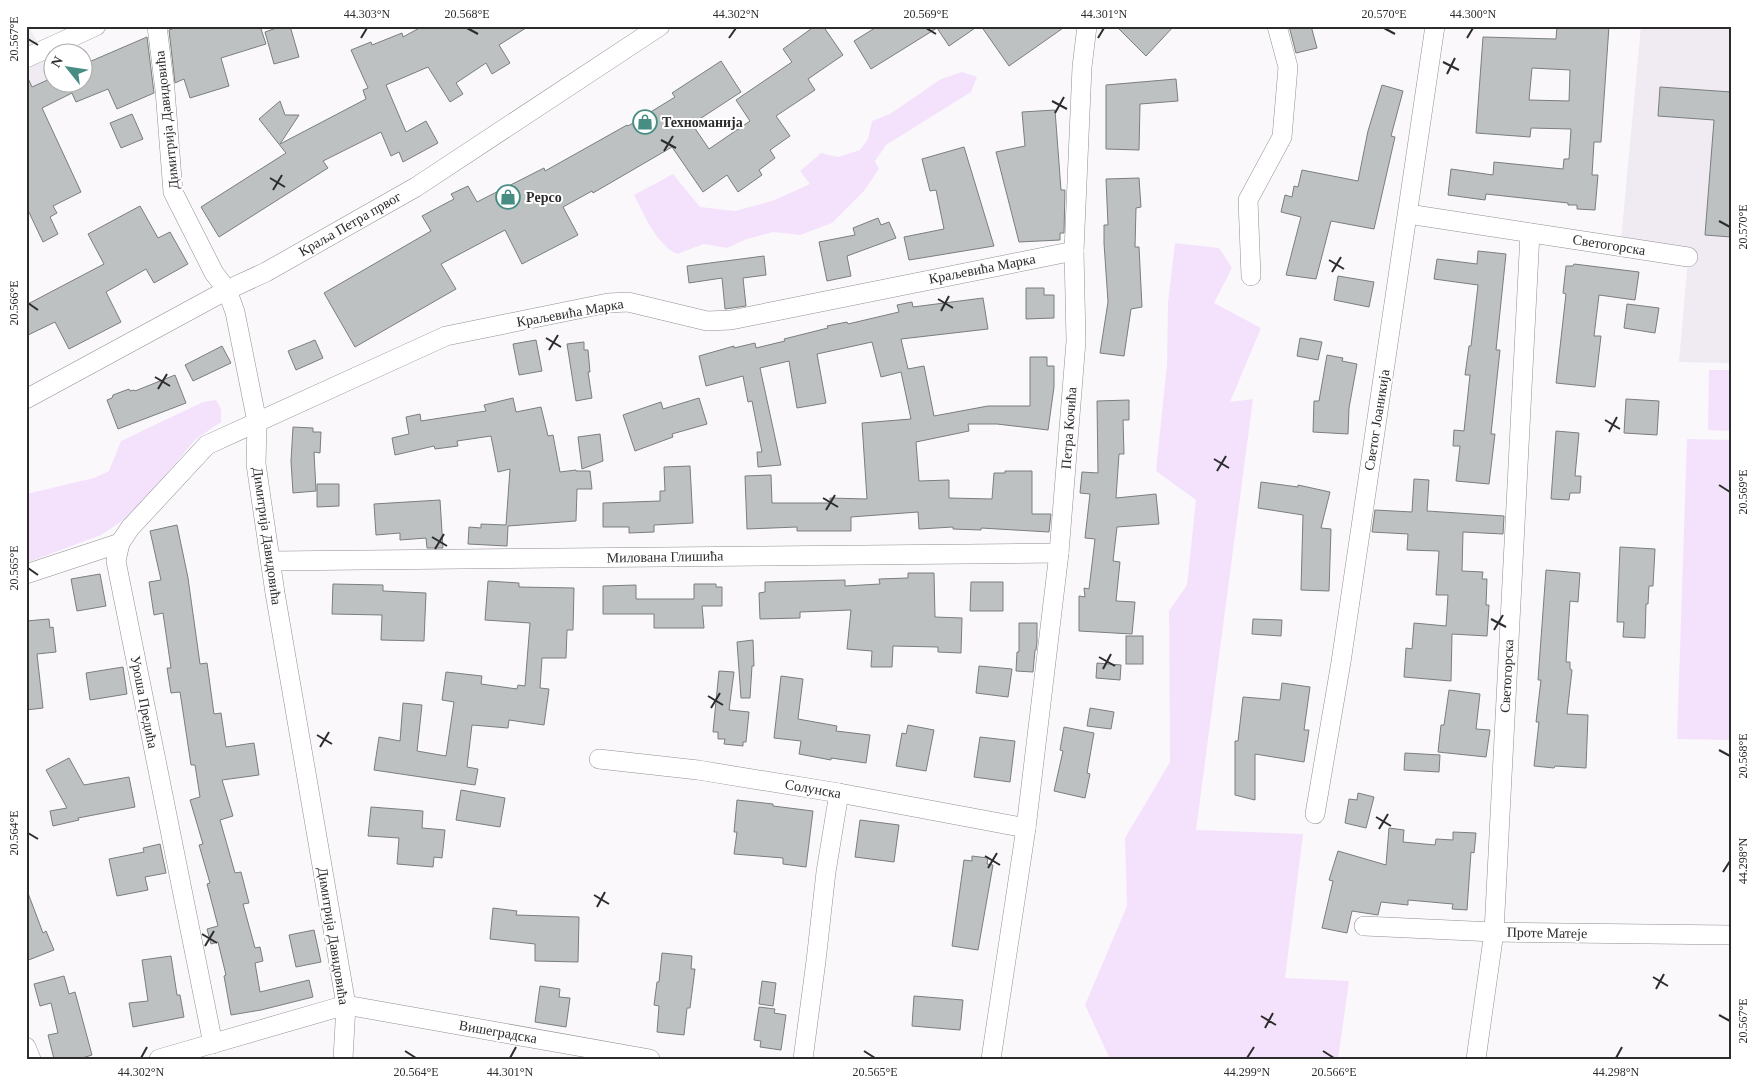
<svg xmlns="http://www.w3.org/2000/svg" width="1757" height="1085" viewBox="0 0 1757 1085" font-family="Georgia,serif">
  <rect width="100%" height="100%" fill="#faf8fb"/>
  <g fill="#f0eaf3">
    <polygon points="1641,26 1731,26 1731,363 1679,362 1689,248 1621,240"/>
    <polygon points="29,27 52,70 52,77 26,89 26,28"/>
  </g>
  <g fill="#f4e2fd">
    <path d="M962 72 977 77 971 92 886 145 875 161 879 169 863 192 832 223 800 235 773 232 747 239 727 248 704 244 677 254C655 243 645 216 634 195L673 174 700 207 735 211 772 201 810 184 800 171 821 153 838 157 860 150 868 139 872 121 890 114 941 79Z"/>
    <polygon points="1175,243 1219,248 1232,268 1214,303 1261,328 1230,402 1253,399 1196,830 1303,834 1285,978 1349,981 1338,1059 1110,1059 1085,1005 1127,906 1125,838 1170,762 1169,611 1187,585 1196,500 1156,471 1167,364 1168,303"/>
    <polygon points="1709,370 1731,370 1731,431 1708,430"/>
    <polygon points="216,400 221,409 221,422 196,439 132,514 101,535 26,563 26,494 94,478 109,471 121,441 203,402"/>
    <polygon points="1687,439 1731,440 1731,740 1677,739"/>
  </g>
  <g fill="#bdc1c1" stroke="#7a7e7d" fill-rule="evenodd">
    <polygon points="180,26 260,26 266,44 221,58 229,86 190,98 184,79 175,83 169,30"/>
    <polygon points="282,26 290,26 299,57 274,64 265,32"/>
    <polygon points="423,26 529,26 499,45 510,63 492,74 486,63 456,83 463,94 450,102 428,67 386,85 406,132 426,121 438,143 403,162 399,152 391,156 381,132 323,161 328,168 219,237 201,207 286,153 259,119 280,101 285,115 299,115 280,144 366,99 363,90 368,88 351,50 371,42 372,45 402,33 403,37"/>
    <polygon points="815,26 823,26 843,55 808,79 815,90 776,116 790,136 770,150 775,158 759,170 762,175 738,192 727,175 703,192 672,147 593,193 592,191 563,207 578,235 522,264 505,230 441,264 456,289 355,347 324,293 431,231 422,216 454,199 451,194 468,186 477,202 544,168 545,171 627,125 628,126 675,97 672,93 721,61 741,92 692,124 709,149 750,121 736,100 792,62 783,49"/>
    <polygon points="878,26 978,26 949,46 937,28 871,69 854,41"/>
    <polygon points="981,26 1066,26 1009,66"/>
    <polygon points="1116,26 1174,26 1146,56"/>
    <polygon points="1289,26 1311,26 1317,48 1296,53"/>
    <path d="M1557 26H1609L1601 142H1594L1592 175H1598L1595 210 1577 209V205H1568V203L1486 194 1485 200 1448 195 1451 169 1493 175 1494 162 1563 169 1564 159H1569L1571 129 1531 128 1530 137 1476 133 1483 37 1556 39ZM1532 68 1570 70 1569 101 1529 100Z"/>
    <polygon points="147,37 154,93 117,109 108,89 76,102 72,93 42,108 81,192 53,206 57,213 50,217 58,234 43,242 26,206 26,74 32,87 52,78 52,82 82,82 82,65"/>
    <polygon points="1176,79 1178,101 1140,104 1139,150 1106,149 1106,85"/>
    <polygon points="1382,85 1403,91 1391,136 1395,137 1374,229 1331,221 1316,279 1286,275 1301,217 1281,212 1285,195 1292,197 1294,186 1298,187 1302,170 1358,181 1368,131"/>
    <polygon points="1660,87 1731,92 1731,237 1705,235 1714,120 1658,116"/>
    <polygon points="1055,110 1061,190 1065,190 1064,233 1060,233 1060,240 1019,242 996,152 1025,146 1022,112"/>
    <polygon points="132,114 143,139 121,148 110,123"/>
    <polygon points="964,147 994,246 909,260 904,237 944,229 936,190 930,191 922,159"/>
    <polygon points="1139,178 1141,207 1136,208 1135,247 1139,247 1142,307 1131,309 1124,356 1100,353 1108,302 1104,243 1104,225 1108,225 1106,179"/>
    <polygon points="140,206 158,238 170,232 188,264 154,283 146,269 106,292 121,322 69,349 55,322 26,336 26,305 104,264 88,234"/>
    <polygon points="878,218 881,225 889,222 896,238 847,256 851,276 827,281 819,242 855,235 853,228"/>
    <polygon points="1478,251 1506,254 1496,350 1500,350 1491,434 1495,434 1489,484 1456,481 1460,446 1453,446 1454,430 1464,431 1470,375 1465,375 1469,346 1471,346 1478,285 1434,279 1437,259 1477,264"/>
    <polygon points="764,256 766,275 743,278 746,306 725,309 722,278 689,283 687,266"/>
    <polygon points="1574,264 1639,272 1635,300 1599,295 1594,336 1601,336 1595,387 1556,383 1566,294 1563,293 1566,266 1573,266"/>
    <polygon points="1338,276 1374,282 1369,307 1334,300"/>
    <polygon points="1026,288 1044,288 1044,295 1054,295 1054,318 1026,319"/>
    <polygon points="983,298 988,329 901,339 908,369 924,366 934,416 988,406 1030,406 1030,357 1047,357 1047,366 1054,366 1054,387 1048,430 997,424 968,424 969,431 916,442 919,481 949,480 949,498 992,499 994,473 1005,473 1005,471 1032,471 1032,514 1051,514 1049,532 981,528 981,530 953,529 953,527 919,529 918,512 851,517 851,531 797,531 797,527 747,529 745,476 771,475 772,503 830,503 830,498 867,499 862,423 911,419 901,372 881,377 872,342 817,354 826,403 797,408 789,361 760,368 781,465 758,467 757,452 762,452 752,401 748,402 743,376 706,386 699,356 734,346 734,348 755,343 756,348 785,341 784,339 828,328 827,326 847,322 848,324 899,312 897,305 912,302 913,307"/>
    <polygon points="1627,304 1659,308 1655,333 1624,328"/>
    <polygon points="1300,338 1322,342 1318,360 1297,356"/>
    <polygon points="315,340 323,358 296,370 288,351"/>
    <polygon points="536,340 542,371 519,375 513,344"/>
    <polygon points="584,342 584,350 588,350 590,372 588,372 592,398 576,401 567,344"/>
    <polygon points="222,346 231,363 193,381 185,365"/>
    <polygon points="1327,355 1343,358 1342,361 1357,364 1349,408 1348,434 1313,432 1314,401 1319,401"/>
    <polygon points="175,375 186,403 118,429 107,400 112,398 113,395 129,389 130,391 134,390 135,391"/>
    <polygon points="513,398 516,412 541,407 548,436 553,435 560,472 576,470 576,471 590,471 592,489 577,489 576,521 508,526 507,546 468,544 469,527 481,528 481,524 506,525 510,469 498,472 491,436 457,441 458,446 435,449 434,446 395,455 392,438 409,434 406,417 420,414 421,421 486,411 484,405"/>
    <polygon points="699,398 707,424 672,434 673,437 635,451 623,415 661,402 663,409"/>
    <polygon points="1626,399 1659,401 1657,435 1624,433"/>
    <polygon points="1129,400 1129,420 1123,420 1124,454 1119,454 1116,498 1156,494 1159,524 1117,527 1113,561 1120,562 1116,601 1135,602 1132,634 1079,631 1079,596 1085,597 1084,588 1089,589 1095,539 1085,538 1090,494 1080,493 1082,472 1098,473 1097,401"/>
    <polygon points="293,427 313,428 313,432 321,432 320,453 314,452 316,491 293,493 291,461"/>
    <polygon points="1556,431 1579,433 1575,476 1581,476 1580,493 1570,493 1569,500 1551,499"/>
    <polygon points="600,434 603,461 582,469 578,437"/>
    <polygon points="690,466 693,523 654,525 654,532 629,533 629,527 603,527 603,503 660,501 660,491 665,491 664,467"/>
    <polygon points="1414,479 1429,480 1427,511 1504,516 1503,534 1463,532 1462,571 1483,572 1482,579 1487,579 1486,605 1489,605 1487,636 1452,634 1451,681 1404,677 1406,648 1412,649 1414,623 1446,626 1448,595 1436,595 1439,551 1407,550 1408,534 1372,532 1375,510 1412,512"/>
    <polygon points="1261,482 1298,487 1298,485 1330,492 1321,528 1331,529 1329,591 1301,590 1303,515 1258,508"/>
    <polygon points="317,484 339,484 339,506 317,507"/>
    <polygon points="440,500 443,548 427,548 426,538 400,540 400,533 376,535 374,504"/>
    <polygon points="177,525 188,578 200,664 207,663 214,714 221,713 226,747 254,743 259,775 222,780 233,816 220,820 235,873 241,872 249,903 243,904 255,948 260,947 263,961 255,963 260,992 309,980 313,997 261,1010 231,1015 224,976 226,975 218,942 211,944 207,929 218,926 207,884 210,883 199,845 203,844 190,800 200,797 195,765 191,765 180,692 171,693 167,668 171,668 163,613 154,615 149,582 161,580 150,531"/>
    <polygon points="1620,547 1655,549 1653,586 1649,586 1648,604 1646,604 1645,638 1623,637 1624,622 1617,622"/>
    <polygon points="1546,570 1580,573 1578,602 1570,601 1566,662 1570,662 1570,669 1572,670 1567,714 1588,715 1586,768 1555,766 1554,768 1534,766 1539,722 1536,722 1541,680 1538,680"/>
    <polygon points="908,573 934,573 935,617 962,618 961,653 938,652 938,647 893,646 892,667 871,667 872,651 847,649 851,610 800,612 800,618 760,619 759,593 765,592 765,582 845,580 845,586 880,584 879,579 908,578"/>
    <polygon points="100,574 106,606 77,611 71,579"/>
    <polygon points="488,581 519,583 519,587 574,588 573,630 567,630 566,658 542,658 540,688 549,689 544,725 509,720 508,728 472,725 467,767 478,769 475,785 374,770 379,737 400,741 403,703 422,705 417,751 446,756 454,702 442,700 446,672 482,676 481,684 517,689 518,685 525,686 530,623 485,620"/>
    <polygon points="971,582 1003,582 1003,611 970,611"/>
    <polygon points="333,584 383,585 383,591 426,593 424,641 381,640 382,615 332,614"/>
    <polygon points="694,584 716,584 716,587 722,587 722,606 702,606 704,628 654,628 654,614 603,614 603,586 636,585 636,599 694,599"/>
    <polygon points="49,619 50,628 53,627 56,652 37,654 43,708 26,710 26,621"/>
    <polygon points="1253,619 1282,620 1281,636 1252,634"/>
    <polygon points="1019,623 1037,623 1037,642 1036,650 1035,650 1033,672 1016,671 1017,652 1019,652"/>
    <rect x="1126" y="636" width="17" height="28"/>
    <polygon points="753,640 754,666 752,666 750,698 741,698 737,642"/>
    <polygon points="1097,663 1121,665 1120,680 1096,678"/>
    <polygon points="979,666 1012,669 1008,697 976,693"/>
    <polygon points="123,667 127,694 90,700 86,673"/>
    <polygon points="719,671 734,672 729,710 749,712 746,742 743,742 743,746 724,744 725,739 718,739 718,732 713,732"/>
    <polygon points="781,676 803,679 798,719 837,726 836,731 870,735 866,763 831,758 831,760 799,754 801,741 774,738"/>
    <polygon points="1282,683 1310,687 1304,730 1309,730 1304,762 1255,754 1255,800 1235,795 1235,741 1238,741 1243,697 1280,700"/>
    <polygon points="1449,690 1480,694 1476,729 1490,730 1486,757 1438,752 1441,725 1444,725"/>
    <polygon points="1090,708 1114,712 1111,729 1087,726"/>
    <polygon points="908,725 934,730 926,771 896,766 902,733 906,734"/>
    <polygon points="1064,727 1094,733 1087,773 1090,774 1085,798 1054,791 1063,751 1060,750"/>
    <polygon points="980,737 1015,741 1010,782 974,777"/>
    <polygon points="1405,753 1440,755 1439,772 1404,770"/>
    <polygon points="69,758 84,785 129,777 135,807 78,818 79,820 53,826 50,811 67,808 46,770"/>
    <polygon points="461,790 505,798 500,827 456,820"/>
    <polygon points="1358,793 1374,797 1366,828 1345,823 1349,799 1357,800"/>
    <polygon points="737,800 773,804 773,806 813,811 806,867 783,864 783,858 734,854 737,832 734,832"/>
    <polygon points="371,807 423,811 422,828 445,830 442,858 434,857 433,867 397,864 399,838 368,836"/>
    <polygon points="860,820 899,825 894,862 855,857"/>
    <polygon points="1389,828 1404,830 1403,842 1435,845 1436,839 1453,840 1453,832 1476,833 1474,853 1471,852 1467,910 1452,909 1453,904 1408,900 1408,905 1381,902 1378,915 1352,911 1347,933 1322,928 1333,881 1329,880 1338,851 1386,865"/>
    <polygon points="160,844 166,873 145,877 148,890 117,896 109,859 144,852 143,848"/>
    <polygon points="972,856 988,858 987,864 993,865 978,950 952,946 964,860 972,861"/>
    <polygon points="26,893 28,893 43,933 46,931 54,950 26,961"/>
    <polygon points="493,908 517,911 516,915 579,917 578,962 535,961 535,944 490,939"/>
    <polygon points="314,930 321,962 296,967 289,935"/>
    <polygon points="662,953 692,956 691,969 695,969 690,1008 687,1008 684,1035 657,1032 659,1006 654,1005 657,982 659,982"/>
    <polygon points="171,956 177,995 180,995 184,1017 133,1027 129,1003 148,1001 142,960"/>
    <polygon points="64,976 69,994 75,992 92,1055 79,1059 54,1059 48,1035 58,1033 51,1003 40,1006 34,984"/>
    <polygon points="762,981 776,983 773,1006 759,1004"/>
    <polygon points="540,986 560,989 559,997 570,998 566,1027 535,1022"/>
    <polygon points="914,996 963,1000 960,1030 912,1026"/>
    <polygon points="759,1007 775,1009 774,1013 786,1015 781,1050 760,1047 761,1041 754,1040"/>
  </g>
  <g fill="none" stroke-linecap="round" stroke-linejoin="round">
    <g stroke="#918f92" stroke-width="20">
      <g id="minor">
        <polyline points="157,26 165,90 173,192 214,273 227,290 235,312 257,422 256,464 275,593 346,1005 343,1059"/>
        <polyline points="26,58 96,26"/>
        <polyline points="1408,214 1688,257"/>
        <polyline points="1251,276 1248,200 1282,137 1288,67 1277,26"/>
        <polyline points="26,399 227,290 266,272 416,187 660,26"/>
        <polyline points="271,561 1059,553"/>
        <polyline points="26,574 120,543"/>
        <polyline points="599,759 698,770 839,793 1026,828"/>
        <polyline points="1315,814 1341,662 1435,26"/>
        <polyline points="1364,926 1494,932 1731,935"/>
        <polyline points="213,1044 116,561 120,543 130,528 207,445 446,336 608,303 628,302 707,321 731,320 1074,251"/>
        <polyline points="26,1047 31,1059"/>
        <polyline points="159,1059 346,1005 650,1059"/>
        <polyline points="803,1059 816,961 826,872 839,793"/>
        <polyline points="991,1059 1026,828 1059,553 1076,341 1074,251 1082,67 1087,26"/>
        <polyline points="1476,1059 1494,932 1530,233"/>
      </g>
    </g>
    <use href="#minor" stroke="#fff" stroke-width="19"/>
  </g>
  <path fill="none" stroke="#2c2c2d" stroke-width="2" d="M467 28 478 34M926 28 936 34M1384 28 1395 34M361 38 367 28M729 38 736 28M1098 38 1104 28M1467 38 1473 28M28 39 38 45M1443 62 1459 70M1447 74 1455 58M1052 101 1067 109M1055 113 1064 97M661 140 676 148M664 151 673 136M270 178 285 187M273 190 282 175M1719 221 1730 227M1329 260 1344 269M1332 272 1341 257M938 299 953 308M28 303 38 310M941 311 949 296M546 338 561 347M549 350 558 335M155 377 170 386M158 389 167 374M1605 420 1620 429M1609 432 1617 417M1214 459 1229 468M1217 471 1226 456M1719 485 1730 492M823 498 838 507M826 510 835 495M432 537 447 546M435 549 444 534M28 568 38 575M1491 619 1506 627M1494 630 1503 615M1099 657 1115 666M1103 669 1111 654M708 696 723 705M711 708 720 693M317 735 332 744M320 747 329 732M1719 750 1730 756M1376 817 1391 826M1379 829 1388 814M28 833 38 839M985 856 1000 865M988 868 997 853M1723 872 1730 861M594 895 609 904M597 907 605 892M202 934 217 943M205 946 214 931M1653 977 1668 986M1656 989 1664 974M1719 1015 1730 1021M1261 1016 1276 1025M1265 1028 1273 1013M405 1051 416 1058M864 1051 875 1058M1323 1051 1334 1058M141 1058 147 1047M510 1058 516 1047M1247 1058 1254 1047M1616 1058 1622 1047"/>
  <defs>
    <g id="shop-ring" transform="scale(1.25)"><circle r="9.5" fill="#fff" stroke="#478d84" stroke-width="1.5"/><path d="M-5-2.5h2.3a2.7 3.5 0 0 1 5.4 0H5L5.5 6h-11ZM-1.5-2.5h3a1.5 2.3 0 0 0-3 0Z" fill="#478d84"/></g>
  </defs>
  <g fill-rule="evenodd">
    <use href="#shop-ring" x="645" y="122"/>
    <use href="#shop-ring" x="508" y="197"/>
  </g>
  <g text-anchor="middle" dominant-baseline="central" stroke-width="4" stroke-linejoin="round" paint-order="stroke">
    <g font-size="14" fill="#2c2c2d" stroke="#fff">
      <text transform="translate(167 120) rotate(-96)">Димитрија Давидовића</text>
      <text transform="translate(350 224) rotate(-30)">Краља Петра првог</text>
      <text transform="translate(1609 245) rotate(9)">Светогорска</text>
      <text transform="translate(982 269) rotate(-11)">Краљевића Марка</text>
      <text transform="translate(570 313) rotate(-10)">Краљевића Марка</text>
      <text transform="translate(1377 420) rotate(-81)">Светог Јоаникија</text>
      <text transform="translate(1069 428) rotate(-86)">Петра Кочића</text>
      <text transform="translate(267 536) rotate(82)">Димитрија Давидовића</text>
      <text transform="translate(665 557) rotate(-1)">Милована Глишића</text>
      <text transform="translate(1507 676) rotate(-87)">Светогорска</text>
      <text transform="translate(144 702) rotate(79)">Уроша Предића</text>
      <text transform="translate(813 789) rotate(10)">Солунска</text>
      <text transform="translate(1547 933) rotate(1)">Проте Матеје</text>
      <text transform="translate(333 936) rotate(81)">Димитрија Давидовића</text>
      <text transform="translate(498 1032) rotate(10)">Вишеградска</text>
    </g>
    <g font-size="14" font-weight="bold" fill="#2c2c2d" stroke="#fff" text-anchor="start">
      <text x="662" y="122">Техноманија</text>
      <text x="526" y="197">Pepco</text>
    </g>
  </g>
  <rect width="1757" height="1085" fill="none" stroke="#ffffff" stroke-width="55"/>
  <g transform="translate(68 68) rotate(300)"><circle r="24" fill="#ffffff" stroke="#ababab"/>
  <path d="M0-4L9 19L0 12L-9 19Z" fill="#478d84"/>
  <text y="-8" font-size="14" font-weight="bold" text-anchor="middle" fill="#2c2c2d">N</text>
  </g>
  <rect x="28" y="28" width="1702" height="1030" fill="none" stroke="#2c2c2d" stroke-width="2"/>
  <g font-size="12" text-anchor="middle" fill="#2c2c2d">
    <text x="367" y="18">44.303°N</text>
    <text x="467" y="18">20.568°E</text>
    <text x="736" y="18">44.302°N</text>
    <text x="926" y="18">20.569°E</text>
    <text x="1104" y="18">44.301°N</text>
    <text x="1384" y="18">20.570°E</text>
    <text x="1473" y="18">44.300°N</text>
    <text transform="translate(14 39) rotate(-90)" y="4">20.567°E</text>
    <text transform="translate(1743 227) rotate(-90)" y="4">20.570°E</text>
    <text transform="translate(14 303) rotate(-90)" y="4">20.566°E</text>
    <text transform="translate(1743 492) rotate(-90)" y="4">20.569°E</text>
    <text transform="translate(14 568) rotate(-90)" y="4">20.565°E</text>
    <text transform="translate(1743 756) rotate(-90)" y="4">20.568°E</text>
    <text transform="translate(14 833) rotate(-90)" y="4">20.564°E</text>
    <text transform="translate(1743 861) rotate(-90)" y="4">44.298°N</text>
    <text transform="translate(1743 1021) rotate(-90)" y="4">20.567°E</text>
    <text x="141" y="1076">44.302°N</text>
    <text x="416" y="1076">20.564°E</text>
    <text x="510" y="1076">44.301°N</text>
    <text x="875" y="1076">20.565°E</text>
    <text x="1247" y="1076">44.299°N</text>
    <text x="1334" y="1076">20.566°E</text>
    <text x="1616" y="1076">44.298°N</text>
  </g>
</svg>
